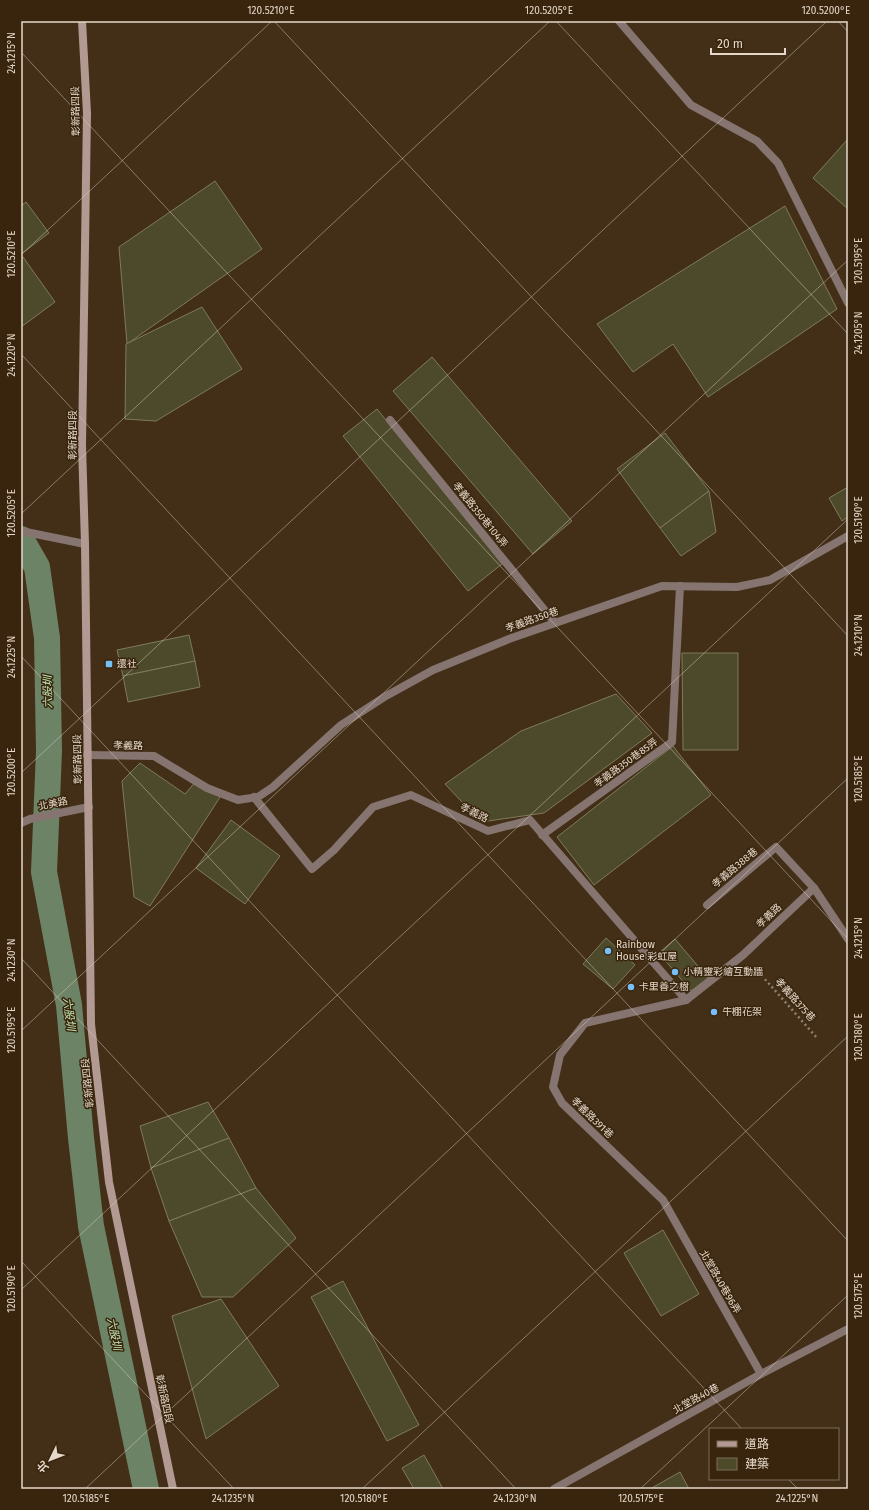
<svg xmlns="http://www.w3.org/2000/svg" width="869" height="1510" viewBox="0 0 869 1510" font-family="'Fira Sans','Noto Sans TC',sans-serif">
  <rect width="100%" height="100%" fill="#432f17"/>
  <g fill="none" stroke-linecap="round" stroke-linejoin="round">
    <polyline stroke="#6d8366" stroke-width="26" points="21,539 37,567 47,638 49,751 44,872 69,1005 81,1138 91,1226 146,1489"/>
  </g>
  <g fill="#4d4a2b" stroke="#7e7b5b">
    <polygon points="848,139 848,209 813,178"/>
    <polygon points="215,181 262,249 127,344 119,247"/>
    <polygon points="26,202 49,233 21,254 21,206"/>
    <polygon points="785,206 837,309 708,397 673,344 633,372 597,324"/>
    <polygon points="23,257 55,302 21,327 21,258"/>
    <polygon points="202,307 242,369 156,421 125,419 126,344"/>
    <polygon points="432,357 572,521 533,554 393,391"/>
    <polygon points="377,409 502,564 468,591 343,436"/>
    <polygon points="665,433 709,491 660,528 617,469"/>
    <polygon points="848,487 848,517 842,521 829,498"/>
    <polygon points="709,491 716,532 681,556 660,528"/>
    <polygon points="189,635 195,661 123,676 117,650"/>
    <polygon points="682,653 738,653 738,750 683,750"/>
    <polygon points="195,661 200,687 128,702 123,676"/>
    <polygon points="616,694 652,733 544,813 481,822 445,784 521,731"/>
    <polygon points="673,746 711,795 594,885 557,837"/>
    <polygon points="140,763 185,794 198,779 222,794 150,906 134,897 122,781"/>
    <polygon points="231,820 280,856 245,904 196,868"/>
    <polygon points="606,938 635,965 613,989 583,964"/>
    <polygon points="675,939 708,978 691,991 659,953"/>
    <polygon points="208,1102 229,1138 151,1168 140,1126"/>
    <polygon points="229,1138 256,1188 169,1221 151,1168"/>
    <polygon points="256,1188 296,1238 233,1297 202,1297 169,1221"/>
    <polygon points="663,1230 699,1294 661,1316 624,1253"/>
    <polygon points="343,1281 419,1425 387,1441 311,1297"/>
    <polygon points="221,1299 279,1386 206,1439 172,1316"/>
    <polygon points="424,1455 443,1489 414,1489 402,1468"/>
    <polygon points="680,1472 689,1489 650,1489"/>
  </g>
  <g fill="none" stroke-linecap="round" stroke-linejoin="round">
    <polyline stroke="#92816e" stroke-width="2.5" stroke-dasharray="2 3" stroke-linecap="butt" points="755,968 818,1039"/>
    <g stroke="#857470" stroke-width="8">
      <polyline points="390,420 555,623"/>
      <polyline points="21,531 85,544"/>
      <polyline points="21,823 30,819 89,807"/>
      <polyline points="542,835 672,742 680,586"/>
      <polyline points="707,905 776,847 814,888"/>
      <polyline points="686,1000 585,1023 560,1055 553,1087 562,1103 663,1200 761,1374"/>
      <polyline points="554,1489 761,1374 848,1329"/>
    </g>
    <g stroke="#857470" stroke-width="8">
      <polyline points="619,21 691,105 757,141 778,163 848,303"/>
      <polyline points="87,755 154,756 207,788 238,800 258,797 273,787 341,725 386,696 433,670 509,639 662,586 737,587 770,580 848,536"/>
      <polyline points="254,797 312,869 334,850 373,807 411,795 488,831 530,820 686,1000 743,955 814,888 848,939"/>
    </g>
    <polyline stroke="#b29992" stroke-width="8" points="82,21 87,113 82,445 85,544 91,1024 109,1182 173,1489"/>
  </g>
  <path fill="none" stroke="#e5d8ca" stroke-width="1" stroke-opacity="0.45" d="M274 21 848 636M556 21 848 334M838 21 848 32M21 52 848 939M21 255 272 21M21 354 848 1241M21 514 550 21M21 656 742 1429M21 773 827 21M21 958 516 1489M21 1031 848 260M21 1261 234 1489M21 1290 848 519M788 1479 798 1489M85 1489 848 778M362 1489 848 1036M640 1489 848 1295"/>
  <g fill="#76c0f7" stroke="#39250d" stroke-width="1.5">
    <rect x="105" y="660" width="8" height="8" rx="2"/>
    <circle cx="608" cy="951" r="4"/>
    <circle cx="675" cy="972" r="4"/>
    <circle cx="631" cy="987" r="4"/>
    <circle cx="714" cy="1012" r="4"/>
  </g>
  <g text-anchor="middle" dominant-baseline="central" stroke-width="3" stroke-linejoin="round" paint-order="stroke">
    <g font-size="10" fill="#e5d8ca" stroke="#39250d">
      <text transform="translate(76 111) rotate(-91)">彰新路四段</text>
      <text transform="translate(73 435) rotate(-90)">彰新路四段</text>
      <text transform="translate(480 515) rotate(51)">孝義路350巷104弄</text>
      <text transform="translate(532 620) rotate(-19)">孝義路350巷</text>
      <text transform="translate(128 746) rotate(1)">孝義路</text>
      <text transform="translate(78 759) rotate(-91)">彰新路四段</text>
      <text transform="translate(626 763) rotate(-36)">孝義路350巷85弄</text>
      <text transform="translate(53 804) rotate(-12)">北美路</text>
      <text transform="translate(474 813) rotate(26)">孝義路</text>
      <text transform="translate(735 868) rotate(-40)">孝義路388巷</text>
      <text transform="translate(769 916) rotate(-43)">孝義路</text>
      <text transform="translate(795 1000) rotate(48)">孝義路375巷</text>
      <text transform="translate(88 1083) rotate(-96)">彰新路四段</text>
      <text transform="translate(592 1118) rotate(44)">孝義路391巷</text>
      <text transform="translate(720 1282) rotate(60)">北堂路40巷96弄</text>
      <text transform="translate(164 1399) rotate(78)">彰新路四段</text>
      <text transform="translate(696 1399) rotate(-29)">北堂路40巷</text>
    </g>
    <g font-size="10" fill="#e5d8ca" stroke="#39250d" text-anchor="start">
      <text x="117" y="664">還社</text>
      <text x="616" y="945">Rainbow<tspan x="616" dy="12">House 彩虹屋</tspan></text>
      <text x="683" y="972">小精靈彩繪互動牆</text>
      <text x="639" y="987">卡里善之樹</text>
      <text x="722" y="1012">牛棚花架</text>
    </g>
    <g font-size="11" font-style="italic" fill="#bfe6b3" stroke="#39250d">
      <text transform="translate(48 692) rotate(-91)">六股圳</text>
      <text transform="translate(69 1014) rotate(83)">六股圳</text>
      <text transform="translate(114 1334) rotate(78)">六股圳</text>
    </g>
  </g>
  <rect width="869" height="1510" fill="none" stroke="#39250d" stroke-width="44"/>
  <rect x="709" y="1428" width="130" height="52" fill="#39250d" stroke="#7e6d59"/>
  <rect x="717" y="1441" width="20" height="6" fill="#b29992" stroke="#7e6d59"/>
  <text x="745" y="1448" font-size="12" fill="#e5d8ca">道路</text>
  <rect x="717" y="1458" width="20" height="12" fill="#4d4a2b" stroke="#7e6d59"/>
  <text x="745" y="1468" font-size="12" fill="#e5d8ca">建築</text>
  <g transform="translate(50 1460) rotate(227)" stroke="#39250d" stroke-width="3" paint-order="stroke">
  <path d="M0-3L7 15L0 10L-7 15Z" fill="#e5d8ca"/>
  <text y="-6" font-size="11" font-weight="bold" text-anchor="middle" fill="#e5d8ca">北</text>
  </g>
  <path d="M711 48v6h74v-6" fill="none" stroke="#e5d8ca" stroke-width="2"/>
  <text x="717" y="48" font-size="12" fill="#e5d8ca" stroke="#39250d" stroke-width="3" paint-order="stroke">20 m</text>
  <rect x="22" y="22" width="825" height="1466" fill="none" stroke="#e5d8ca" stroke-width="1.5"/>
  <g font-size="10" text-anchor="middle" fill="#e5d8ca">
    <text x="271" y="14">120.5210°E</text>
    <text x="549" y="14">120.5205°E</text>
    <text x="826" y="14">120.5200°E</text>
    <text transform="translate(11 53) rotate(-90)" y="4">24.1215°N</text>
    <text transform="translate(11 254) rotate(-90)" y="4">120.5210°E</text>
    <text transform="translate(858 261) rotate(-90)" y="4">120.5195°E</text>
    <text transform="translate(858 333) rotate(-90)" y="4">24.1205°N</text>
    <text transform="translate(11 355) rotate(-90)" y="4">24.1220°N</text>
    <text transform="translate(11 513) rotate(-90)" y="4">120.5205°E</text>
    <text transform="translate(858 520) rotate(-90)" y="4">120.5190°E</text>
    <text transform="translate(858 635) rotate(-90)" y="4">24.1210°N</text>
    <text transform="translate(11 657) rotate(-90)" y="4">24.1225°N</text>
    <text transform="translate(11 772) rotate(-90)" y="4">120.5200°E</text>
    <text transform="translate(858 779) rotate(-90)" y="4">120.5185°E</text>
    <text transform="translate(858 938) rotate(-90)" y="4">24.1215°N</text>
    <text transform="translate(11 960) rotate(-90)" y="4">24.1230°N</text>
    <text transform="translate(11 1030) rotate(-90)" y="4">120.5195°E</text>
    <text transform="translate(858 1037) rotate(-90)" y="4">120.5180°E</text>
    <text transform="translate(11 1289) rotate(-90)" y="4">120.5190°E</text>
    <text transform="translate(858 1296) rotate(-90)" y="4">120.5175°E</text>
    <text x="86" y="1502">120.5185°E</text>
    <text x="233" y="1502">24.1235°N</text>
    <text x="364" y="1502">120.5180°E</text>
    <text x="515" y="1502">24.1230°N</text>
    <text x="641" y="1502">120.5175°E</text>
    <text x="797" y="1502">24.1225°N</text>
  </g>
</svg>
